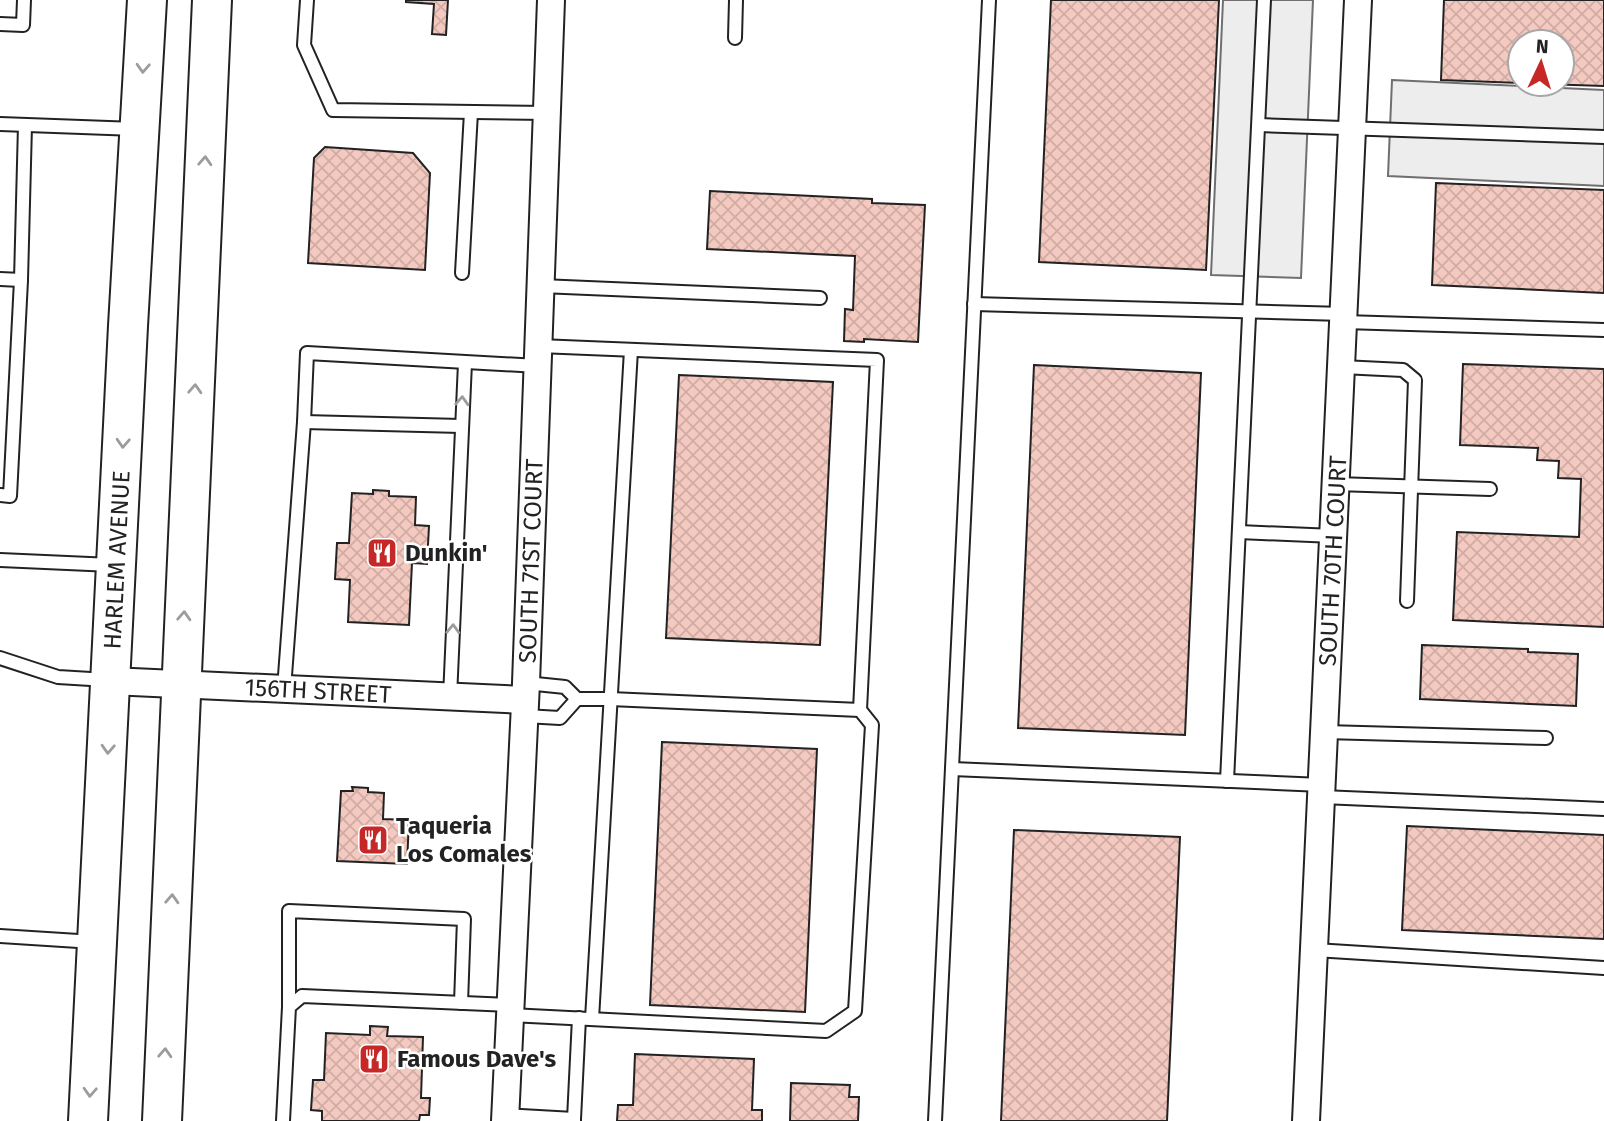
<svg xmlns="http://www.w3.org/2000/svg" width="1604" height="1121" viewBox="0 0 1604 1121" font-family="'Fira Sans',sans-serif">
  <defs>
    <pattern id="building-cross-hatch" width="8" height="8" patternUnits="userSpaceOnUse" patternTransform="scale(1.75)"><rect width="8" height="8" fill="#f3c9c0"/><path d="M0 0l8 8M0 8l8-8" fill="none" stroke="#d0aca5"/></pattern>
  </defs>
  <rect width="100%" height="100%" fill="#fff"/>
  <g fill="#ededed" stroke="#6f6f6f" stroke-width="2">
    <polygon points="1223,0 1313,0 1301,278 1211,275"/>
    <polygon points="1392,80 1604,90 1604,186 1388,176"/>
  </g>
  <g fill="url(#building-cross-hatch)" stroke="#222" stroke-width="2">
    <polygon points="406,0 448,0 446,35 432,34 434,4 406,2"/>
    <polygon points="1051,0 1219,0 1206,270 1039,262"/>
    <polygon points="1444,0 1604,0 1604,86 1543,84 1562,84 1562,42 1520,42 1520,83 1441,80"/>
    <polygon points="325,147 413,153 430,173 425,270 308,263 314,158"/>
    <polygon points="1436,183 1604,190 1604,293 1432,285"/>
    <polygon points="710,191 872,199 872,203 925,205 918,342 864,339 864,342 844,341 845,309 853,310 855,256 707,249"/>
    <polygon points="1463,364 1604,369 1604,627 1453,620 1457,532 1579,537 1581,479 1558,478 1559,461 1537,460 1538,448 1460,445"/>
    <polygon points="1034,365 1201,373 1185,735 1018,728"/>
    <polygon points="679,375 833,382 820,645 666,638"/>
    <polygon points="373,490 389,491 389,496 416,497 415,525 429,526 427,564 412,563 409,625 348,622 350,580 335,579 337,543 349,543 352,493 373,494"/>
    <polygon points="1422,645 1528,649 1528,652 1578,654 1576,706 1420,699"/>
    <polygon points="662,742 817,749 805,1012 650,1005"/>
    <polygon points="352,787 368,788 368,792 384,793 383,819 409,820 407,864 337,861 341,791 353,791"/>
    <polygon points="1407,826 1604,835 1604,939 1402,930"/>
    <polygon points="1014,830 1180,837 1167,1121 1001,1121"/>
    <polygon points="370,1026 388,1027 387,1036 423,1037 421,1098 430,1098 429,1115 420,1115 419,1121 322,1121 322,1111 311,1110 313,1080 324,1080 326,1033 370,1035"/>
    <polygon points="635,1054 754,1059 752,1110 762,1110 762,1121 617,1121 618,1105 633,1105"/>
    <polygon points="791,1083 850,1085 849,1097 859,1097 858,1121 790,1121"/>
  </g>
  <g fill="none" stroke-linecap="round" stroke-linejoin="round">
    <g stroke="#222" stroke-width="16">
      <g id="lane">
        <polyline points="307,0 304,45 333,110 547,113"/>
        <polyline points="0,24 23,25 24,0"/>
        <polyline points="735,38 736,0"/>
        <polyline points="0,124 136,129"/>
        <polyline points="1259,125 1604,137"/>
        <polyline points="462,273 471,112"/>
        <polyline points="0,279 21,280 25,125"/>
        <polyline points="541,286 820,298"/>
        <polyline points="974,304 1344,314"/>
        <polyline points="1344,322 1604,330"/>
        <polyline points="1342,367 1403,370 1415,380 1407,601"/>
        <polyline points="304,422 461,426"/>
        <polyline points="1336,484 1490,489"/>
        <polyline points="0,495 10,496 21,280"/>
        <polyline points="1239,532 1334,536"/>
        <polyline points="0,560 112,565"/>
        <polyline points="0,658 58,677 107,680"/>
        <polyline points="526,683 565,687 577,699 610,699 860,710 877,360 539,346"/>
        <polyline points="284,689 304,422 307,353 538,366"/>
        <polyline points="450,697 465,363"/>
        <polyline points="525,716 560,718 577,699"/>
        <polyline points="1325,732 1546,738"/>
        <polyline points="952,769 1322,785"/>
        <polyline points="1227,781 1264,0"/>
        <polyline points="1322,797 1604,809"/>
        <polyline points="0,936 94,942"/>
        <polyline points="1315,950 1604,968"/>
        <polyline points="289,1007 289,911 464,919 461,1003"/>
        <polyline points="510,1015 826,1031 855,1011 872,725 860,710"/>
        <polyline points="592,1019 631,350"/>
        <polyline points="505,1115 574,1119 574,1121"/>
        <polyline points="574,1119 579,1018"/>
        <polyline points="283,1121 289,1007 302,996 511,1005"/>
        <polyline points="935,1121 989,0"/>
      </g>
    </g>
    <g stroke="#222" stroke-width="30">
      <g id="street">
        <polyline points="111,681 525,700"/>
        <polyline points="505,1121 526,683 551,0"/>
        <polyline points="1306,1121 1358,0"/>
      </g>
    </g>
    <g stroke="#222" stroke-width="42">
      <g id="primary">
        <polyline points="88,1121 128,326 147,0"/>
        <polyline points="162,1121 212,0"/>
      </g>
    </g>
    <use href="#lane" stroke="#fff" stroke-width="12"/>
    <use href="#street" stroke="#fff" stroke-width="26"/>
    <use href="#primary" stroke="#fff" stroke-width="38"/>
  </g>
  <defs><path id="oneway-chevron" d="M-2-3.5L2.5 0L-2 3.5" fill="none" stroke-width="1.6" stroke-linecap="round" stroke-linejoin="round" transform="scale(1.75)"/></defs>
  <g stroke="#9c9c9c">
    <use href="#oneway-chevron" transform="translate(143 68) rotate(93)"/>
    <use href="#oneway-chevron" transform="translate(205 161) rotate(-87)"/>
    <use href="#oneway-chevron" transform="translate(195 389) rotate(-87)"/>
    <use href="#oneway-chevron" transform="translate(462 401) rotate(-87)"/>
    <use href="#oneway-chevron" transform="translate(123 443) rotate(93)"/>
    <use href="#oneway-chevron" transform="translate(184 616) rotate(-87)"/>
    <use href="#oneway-chevron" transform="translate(453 629) rotate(-88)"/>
    <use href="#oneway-chevron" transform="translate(108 749) rotate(93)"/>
    <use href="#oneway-chevron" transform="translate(172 899) rotate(-87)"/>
    <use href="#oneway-chevron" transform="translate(165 1053) rotate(-87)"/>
    <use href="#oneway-chevron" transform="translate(90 1092) rotate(93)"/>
  </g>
  <defs>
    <g id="restaurant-square" transform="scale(1.575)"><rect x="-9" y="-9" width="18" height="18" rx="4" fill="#c62828" stroke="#fff"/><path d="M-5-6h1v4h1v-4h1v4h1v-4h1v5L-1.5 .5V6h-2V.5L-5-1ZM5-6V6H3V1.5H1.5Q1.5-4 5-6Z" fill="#fff"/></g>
  </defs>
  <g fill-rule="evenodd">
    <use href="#restaurant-square" x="382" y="553"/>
    <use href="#restaurant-square" x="373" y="840"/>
    <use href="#restaurant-square" x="374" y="1059"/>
  </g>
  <g text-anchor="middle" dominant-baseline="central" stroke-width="5" stroke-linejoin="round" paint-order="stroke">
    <g font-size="24" font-weight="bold" fill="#222" stroke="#fff" text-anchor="start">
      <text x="405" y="553">Dunkin'</text>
      <text x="396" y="826">Taqueria<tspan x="396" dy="28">Los Comales</tspan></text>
      <text x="397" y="1059">Famous Dave's</text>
    </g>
    <g font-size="24" fill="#222" stroke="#fff">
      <text transform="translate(117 560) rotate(-87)">HARLEM AVENUE</text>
      <text transform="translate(531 561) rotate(-88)">SOUTH 71ST COURT</text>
      <text transform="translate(1333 561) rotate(-87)">SOUTH 70TH COURT</text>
      <text transform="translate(318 691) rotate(3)">156TH STREET</text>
    </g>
  </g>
  <g transform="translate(1541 63) rotate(4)"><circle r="33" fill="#ffffff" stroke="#a7a7a7" stroke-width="2"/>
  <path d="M0-5L12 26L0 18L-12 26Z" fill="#c62828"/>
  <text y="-10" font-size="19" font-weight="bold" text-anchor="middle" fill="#222222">N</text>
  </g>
</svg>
